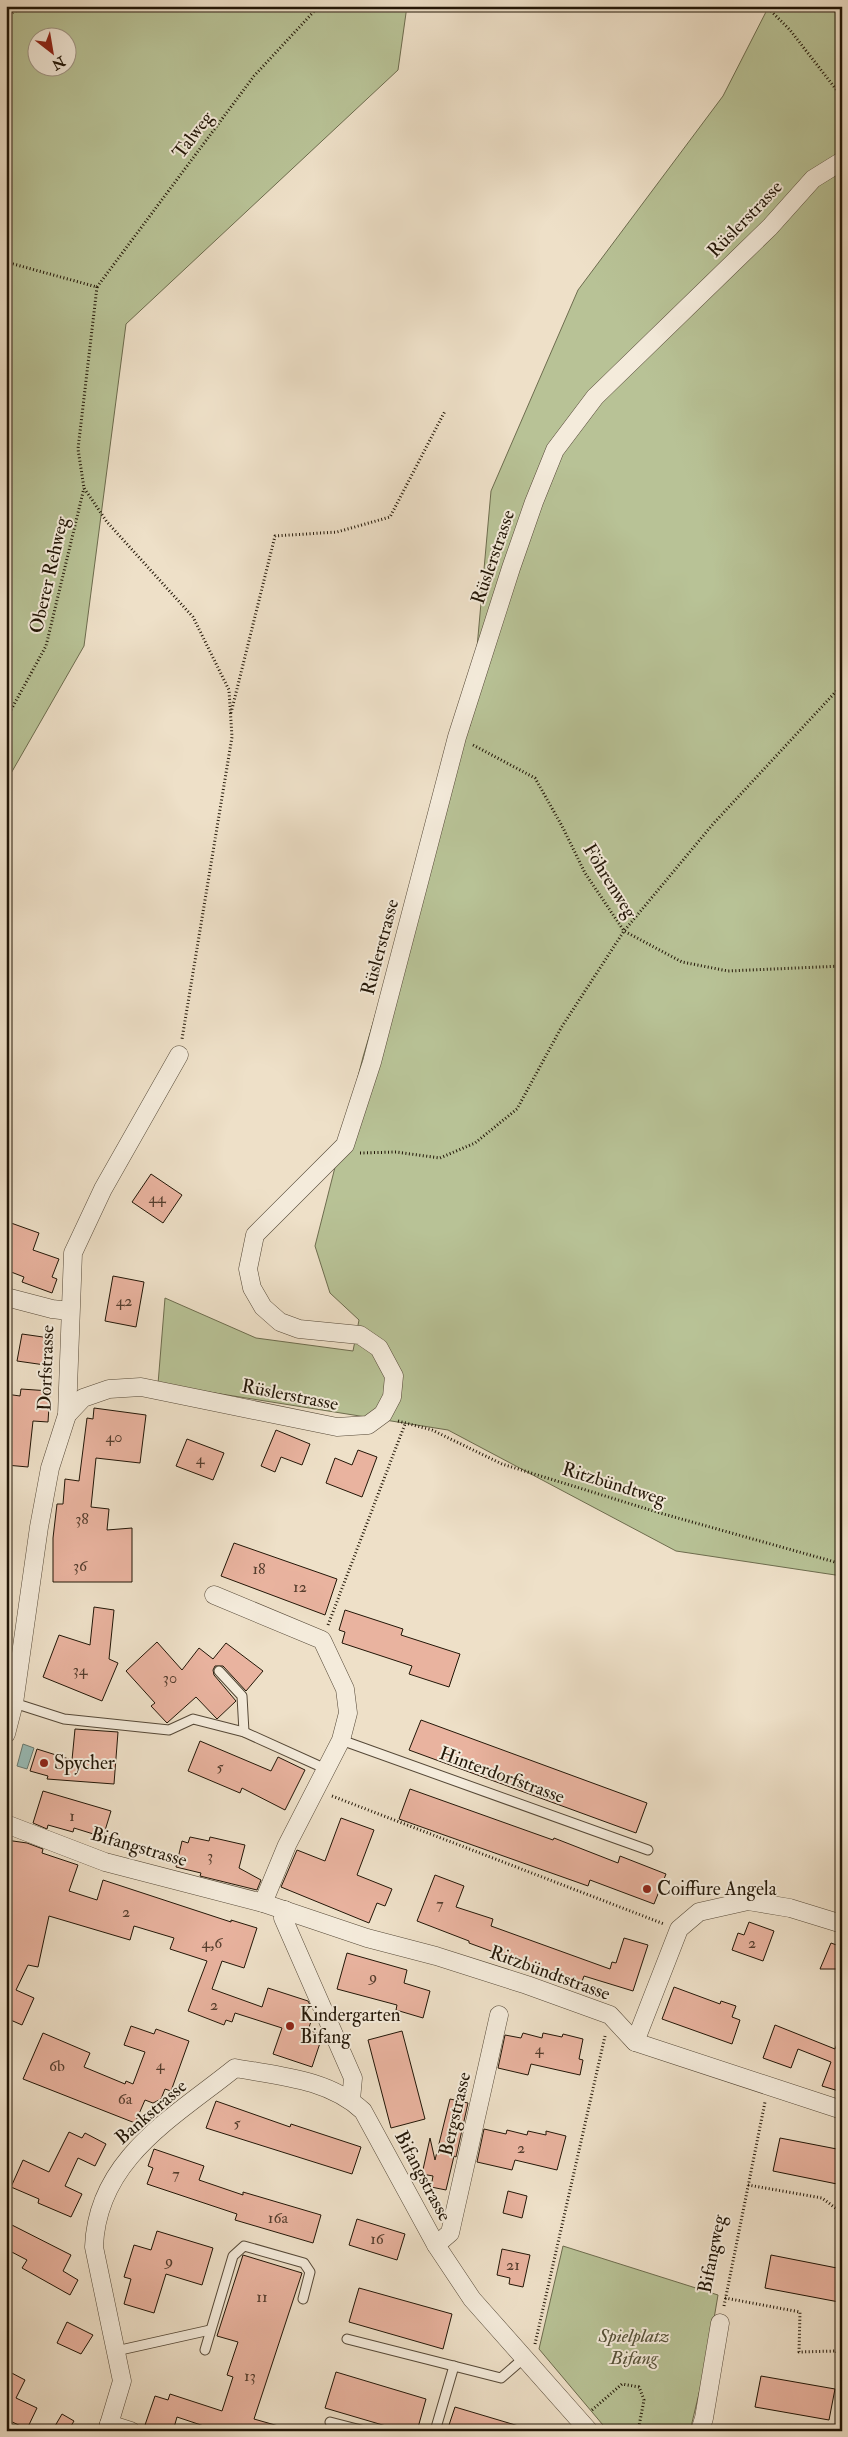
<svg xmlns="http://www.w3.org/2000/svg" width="848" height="2437" viewBox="0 0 848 2437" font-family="'IM FELL Double Pica',serif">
  <rect width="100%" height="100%" fill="#eee0c8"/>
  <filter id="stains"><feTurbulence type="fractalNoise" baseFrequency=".004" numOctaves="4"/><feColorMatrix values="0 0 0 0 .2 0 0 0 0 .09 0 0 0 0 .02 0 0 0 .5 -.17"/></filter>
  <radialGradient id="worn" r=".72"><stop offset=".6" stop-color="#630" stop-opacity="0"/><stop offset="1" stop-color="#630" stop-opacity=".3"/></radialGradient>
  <g fill="#b8c296" stroke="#6d6c4e" fill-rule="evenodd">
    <path d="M6 6H407L398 70 126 324 84 646 6 782ZM38 38H68V68H38Z"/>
    <polygon points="769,6 842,6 842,1576 676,1551 448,1430 158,1384 165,1298 256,1338 353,1351 359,1320 330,1293 315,1246 363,1057 457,737 470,726 491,491 578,290 723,96"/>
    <polygon points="563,2246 718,2295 707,2360 690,2431 608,2431 539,2349"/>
  </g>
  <polygon fill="#99bdb8" stroke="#697a71" points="23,1744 34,1748 27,1769 17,1766"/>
  <g fill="#e9b39f" stroke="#221607">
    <polygon points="151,1174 182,1195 163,1223 132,1202"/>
    <polygon points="11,1223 39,1233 33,1250 59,1259 52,1277 57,1279 52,1293 22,1282 24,1277 6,1270 6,1236"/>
    <polygon points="113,1276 144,1282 136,1327 105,1321"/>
    <polygon points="22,1334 50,1338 45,1365 17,1361"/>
    <polygon points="21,1389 50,1391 48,1422 33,1421 28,1467 6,1465 6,1394 20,1396"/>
    <polygon points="94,1408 146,1415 140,1463 96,1458 91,1507 109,1509 107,1530 132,1528 132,1582 53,1582 53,1538 57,1504 63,1504 65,1479 79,1481 87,1418 93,1419"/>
    <polygon points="276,1430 310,1444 302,1465 281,1457 275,1472 261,1466"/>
    <polygon points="187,1439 224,1453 213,1480 176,1466"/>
    <polygon points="358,1450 377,1457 362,1497 326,1483 335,1458 352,1465"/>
    <polygon points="234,1543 337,1579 325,1615 221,1576"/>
    <polygon points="94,1607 114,1610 109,1659 118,1663 102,1701 43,1677 59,1635 90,1645"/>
    <polygon points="345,1610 403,1629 401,1635 460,1654 449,1687 409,1674 412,1666 342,1643 345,1632 339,1630"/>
    <polygon points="157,1642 182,1670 199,1648 213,1659 226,1643 263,1671 246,1691 223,1666 215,1666 213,1670 214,1675 236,1701 217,1719 196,1697 167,1723 151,1706 155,1703 126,1671"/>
    <polygon points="421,1720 647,1803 636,1833 409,1750"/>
    <polygon points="75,1729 118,1732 114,1784 47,1779 48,1776 30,1771 37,1749 72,1760"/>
    <polygon points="200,1741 271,1771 278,1757 305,1770 285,1810 242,1788 240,1793 188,1771"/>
    <polygon points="410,1789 553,1840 554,1838 618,1863 620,1856 666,1874 654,1904 590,1880 588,1886 399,1819"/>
    <polygon points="43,1791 111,1811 103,1837 74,1828 73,1832 48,1825 47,1829 33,1823"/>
    <polygon points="341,1818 374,1830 357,1875 392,1889 385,1906 377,1903 369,1923 281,1887 297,1850 325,1861"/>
    <polygon points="190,1837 209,1841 210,1837 245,1845 239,1868 261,1880 257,1890 200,1876 201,1873 176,1867 182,1841 188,1843"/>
    <polygon points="6,1840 27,1843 43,1849 42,1853 78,1865 69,1891 97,1900 103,1880 231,1922 231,1920 257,1928 244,1968 222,1961 212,1989 262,2007 268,1988 308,2001 310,2005 306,2017 312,2019 308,2030 317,2033 314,2041 320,2043 312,2067 273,2054 282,2028 235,2013 232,2022 226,2020 224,2025 188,2011 207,1961 170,1949 174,1938 134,1926 130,1940 49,1916 38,1967 28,1965 16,1990 34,1998 22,2025 6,2018 6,1947 11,1924 6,1923"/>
    <polygon points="435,1875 464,1886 456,1907 493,1919 491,1926 610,1969 612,1962 616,1963 624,1938 648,1945 633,1991 584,1976 581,1984 469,1943 469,1941 417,1921"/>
    <polygon points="749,1922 774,1931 763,1961 732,1950 738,1933 744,1935"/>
    <polygon points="831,1943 842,1947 842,1969 820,1969"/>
    <polygon points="347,1953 407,1970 404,1983 430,1991 423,2018 396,2010 397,2005 337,1989"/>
    <polygon points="674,1987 720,2004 721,2001 736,2006 732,2017 740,2020 732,2044 662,2019"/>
    <polygon points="775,2025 835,2049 840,2036 842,2037 842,2092 822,2086 831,2062 798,2049 791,2068 763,2058"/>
    <polygon points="131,2026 154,2034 156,2029 189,2041 171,2091 165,2089 161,2099 153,2103 145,2100 135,2123 23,2079 43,2033 90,2053 84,2067 125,2084 126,2081 133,2084 145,2052 124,2045"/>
    <polygon points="402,2031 425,2119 391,2128 368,2040"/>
    <polygon points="523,2033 542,2038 543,2033 562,2037 563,2034 583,2039 579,2059 583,2060 580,2075 531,2064 528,2075 498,2068 505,2035 521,2038"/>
    <polygon points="450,2099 468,2103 456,2157 454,2156 446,2190 431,2187 433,2176 422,2174 430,2138 435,2160"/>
    <polygon points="216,2101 290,2127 291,2124 361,2147 352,2174 206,2128"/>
    <polygon points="484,2129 506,2134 507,2130 527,2135 528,2131 546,2135 546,2131 566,2136 557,2170 515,2160 512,2170 477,2162"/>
    <polygon points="69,2132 82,2138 85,2133 106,2144 95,2166 78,2158 65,2186 82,2194 71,2217 38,2203 39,2199 11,2187 23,2160 49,2172"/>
    <polygon points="780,2138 842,2150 842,2185 773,2171"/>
    <polygon points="154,2149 204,2166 199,2180 243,2195 243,2192 321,2215 313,2243 235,2220 237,2214 147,2184 153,2168 148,2166"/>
    <polygon points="508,2191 527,2196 522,2218 503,2213"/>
    <polygon points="357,2219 405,2234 397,2260 349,2245"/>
    <polygon points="6,2222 71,2255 63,2271 78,2280 70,2295 22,2268 27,2260 6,2249"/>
    <polygon points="157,2231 213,2248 202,2285 166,2274 154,2313 124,2304 131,2279 124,2277 134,2245 151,2250"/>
    <polygon points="502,2249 530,2255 523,2287 509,2284 510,2278 497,2275"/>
    <polygon points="243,2255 302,2273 254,2419 282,2427 282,2431 219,2431 177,2417 173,2431 164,2431 145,2425 155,2396 168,2400 170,2394 222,2411 233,2377 227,2375 238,2342 217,2336"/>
    <polygon points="771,2255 842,2269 839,2302 765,2288"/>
    <polygon points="359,2288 452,2314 443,2349 349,2322"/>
    <polygon points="67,2322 93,2335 81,2354 57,2343"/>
    <polygon points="6,2370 25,2380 16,2398 37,2408 27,2429 6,2419"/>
    <polygon points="336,2372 426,2399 417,2431 403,2431 325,2408"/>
    <polygon points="761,2376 835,2389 829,2420 755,2407"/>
    <polygon points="455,2407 522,2427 522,2431 447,2431"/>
    <polygon points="62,2414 74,2421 68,2431 62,2431 55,2426"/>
  </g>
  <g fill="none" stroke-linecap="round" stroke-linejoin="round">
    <g stroke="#554837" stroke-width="11">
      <g id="service">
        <polyline points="219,1671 242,1696 244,1732"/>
        <polyline points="14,1703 64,1719 169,1730 193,1719 244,1732 326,1769"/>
        <polyline points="341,1740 648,1850"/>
        <polyline points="347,2339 501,2378 524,2358"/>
        <polyline points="205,2350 233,2256 244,2246 304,2263 310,2272 303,2299"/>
        <polyline points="116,2351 210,2330"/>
        <polyline points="330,2422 365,2431"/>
        <polyline points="435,2431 454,2366"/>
      </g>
    </g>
    <g stroke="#554837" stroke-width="19">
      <g id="minor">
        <polyline points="6,1297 52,1309 69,1311"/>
        <polyline points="67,1415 83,1398 109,1389 141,1387 337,1427 368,1425 383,1414 392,1397 394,1376 379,1348 360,1335 299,1329 280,1322 263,1307 252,1288 248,1269 255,1235 345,1145 372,1062 457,737 511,568 534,502 555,450 595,397 770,227 813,179 842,161"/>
        <polyline points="214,1595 322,1640 345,1689 348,1713 341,1740 287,1845 263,1903"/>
        <polyline points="6,1734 14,1703 39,1527 50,1468 67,1415 73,1253 103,1189 179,1055"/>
        <polyline points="6,1824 105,1862 263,1903 367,1938 436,1956 527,1985 610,2015 635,2042 842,2110"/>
        <polyline points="285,1910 283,1918 353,2078 351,2100"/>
        <polyline points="635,2042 679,1929 699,1912 748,1901 790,1908 842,1924"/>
        <polyline points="436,2245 450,2233 499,2015"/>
        <polyline points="109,2424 131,2431"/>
        <path d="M107 2431 122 2381 94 2247C97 2159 173 2118 235 2068 279 2076 329 2079 363 2111L436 2245 472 2299 589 2431"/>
        <polyline points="700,2431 704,2418 720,2323"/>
      </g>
    </g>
    <g stroke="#221607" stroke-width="3" stroke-dasharray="1 2.5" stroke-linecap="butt">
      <polyline points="766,6 790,30 842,97"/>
      <polyline points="6,16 25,6"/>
      <polyline points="6,262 97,287"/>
      <polyline points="97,287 78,449 84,488 107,522 193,617 229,690 232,737 182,1039"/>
      <polyline points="97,287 254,76 319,6"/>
      <polyline points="231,713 275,536 337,532 390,517 445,411"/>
      <polyline points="6,719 46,646 84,488"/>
      <polyline points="473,745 535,778 562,826 585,873 624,931 682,962 728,971 842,966"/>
      <polyline points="360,1153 396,1152 440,1158 475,1143 517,1109 561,1028 624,931 713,824 842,685"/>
      <polyline points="398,1421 432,1430 502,1464 660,1513 842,1564"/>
      <polyline points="328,1625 405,1424"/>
      <polyline points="332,1796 664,1924"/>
      <polyline points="748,2185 822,2198 842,2213"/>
      <polyline points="725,2298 800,2312 799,2352 836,2351"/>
      <polyline points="724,2306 765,2102"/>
      <polyline points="842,2343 836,2351 842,2364"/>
      <polyline points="535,2344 605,2036"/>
      <polyline points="592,2410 622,2384 639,2387 644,2400 638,2431"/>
      <polyline points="833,2431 842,2415"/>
    </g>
    <use href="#service" stroke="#f4ebdb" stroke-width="9"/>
    <use href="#minor" stroke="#f4ebdb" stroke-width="18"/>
  </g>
  <g fill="#8f2418" stroke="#f4ebdb" stroke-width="2">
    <circle cx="44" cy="1763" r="5"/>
    <circle cx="647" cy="1889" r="5"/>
    <circle cx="290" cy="2026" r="5"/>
  </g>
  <g text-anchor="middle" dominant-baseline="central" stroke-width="4" stroke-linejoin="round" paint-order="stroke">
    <g font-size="16" fill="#543d2d">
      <text x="157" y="1198">44</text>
      <text x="124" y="1301">42</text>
      <text x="114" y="1437">40</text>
      <text x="200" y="1459">4</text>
      <text x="82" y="1519">38</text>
      <text x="80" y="1566">36</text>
      <text x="259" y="1569">18</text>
      <text x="300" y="1587">12</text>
      <text x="80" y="1670">34</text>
      <text x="170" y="1678">30</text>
      <text x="220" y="1767">5</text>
      <text x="72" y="1816">1</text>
      <text x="210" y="1856">3</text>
      <text x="440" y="1904">7</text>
      <text x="126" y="1912">2</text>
      <text x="212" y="1943">4,6</text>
      <text x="752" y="1943">2</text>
      <text x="373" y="1977">9</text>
      <text x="214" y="2005">2</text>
      <text x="539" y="2049">4</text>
      <text x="160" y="2065">4</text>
      <text x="57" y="2066">6b</text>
      <text x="125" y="2099">6a</text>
      <text x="237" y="2123">5</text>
      <text x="521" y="2148">2</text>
      <text x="176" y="2174">7</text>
      <text x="278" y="2218">16a</text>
      <text x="377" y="2239">16</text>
      <text x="169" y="2261">9</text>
      <text x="513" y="2265">21</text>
      <text x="262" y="2297">11</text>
      <text x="250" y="2376">13</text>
    </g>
    <g font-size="19" fill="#221607" stroke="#f4ebdb">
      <text transform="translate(193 135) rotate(-53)">Talweg</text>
      <text transform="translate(745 219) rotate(-46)">Rüslerstrasse</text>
      <text transform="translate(493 557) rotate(-71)">Rüslerstrasse</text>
      <text transform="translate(49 575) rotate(-77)">Oberer Rehweg</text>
      <text transform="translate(610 881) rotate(58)">Föhrenweg</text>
      <text transform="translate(380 947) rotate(-75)">Rüslerstrasse</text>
      <text transform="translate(46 1368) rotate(-88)">Dorfstrasse</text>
      <text transform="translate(290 1395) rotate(11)">Rüslerstrasse</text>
      <text transform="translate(614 1484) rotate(17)">Ritzbündtweg</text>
      <text transform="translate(502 1775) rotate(20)">Hinterdorfstrasse</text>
      <text transform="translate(139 1847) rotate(16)">Bifangstrasse</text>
      <text transform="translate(550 1973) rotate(20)">Ritzbündtstrasse</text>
      <text transform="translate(151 2112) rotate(-41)">Bankstrasse</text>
      <text transform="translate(455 2114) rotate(-77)">Bergstrasse</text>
      <text transform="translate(423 2176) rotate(62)">Bifangstrasse</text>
      <text transform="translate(712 2254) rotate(-79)">Bifangweg</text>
    </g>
    <g font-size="19" fill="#221607" stroke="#f4ebdb" text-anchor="start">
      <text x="54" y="1763">Spycher</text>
      <text x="657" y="1889">Coiffure Angela</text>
      <text x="300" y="2015">Kindergarten<tspan x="300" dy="22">Bifang</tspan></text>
    </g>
    <g font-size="19" font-style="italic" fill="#565239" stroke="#f4ebdb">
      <text x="634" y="2336">Spielplatz<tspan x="634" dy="22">Bifang</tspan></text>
    </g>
  </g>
  <rect width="848" height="2437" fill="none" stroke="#eee0c8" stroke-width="25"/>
  <rect x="8" y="8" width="833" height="2422" fill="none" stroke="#221607" stroke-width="2.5"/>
  <rect x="12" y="12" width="823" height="2412" fill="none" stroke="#221607"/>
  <g transform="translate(52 52) rotate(149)"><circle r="24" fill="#f4ebdb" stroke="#a09686"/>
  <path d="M0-4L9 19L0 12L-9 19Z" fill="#8f2418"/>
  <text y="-8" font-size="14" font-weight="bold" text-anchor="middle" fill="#221607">N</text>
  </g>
  <rect width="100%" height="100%" filter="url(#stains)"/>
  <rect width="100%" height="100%" fill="url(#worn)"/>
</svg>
